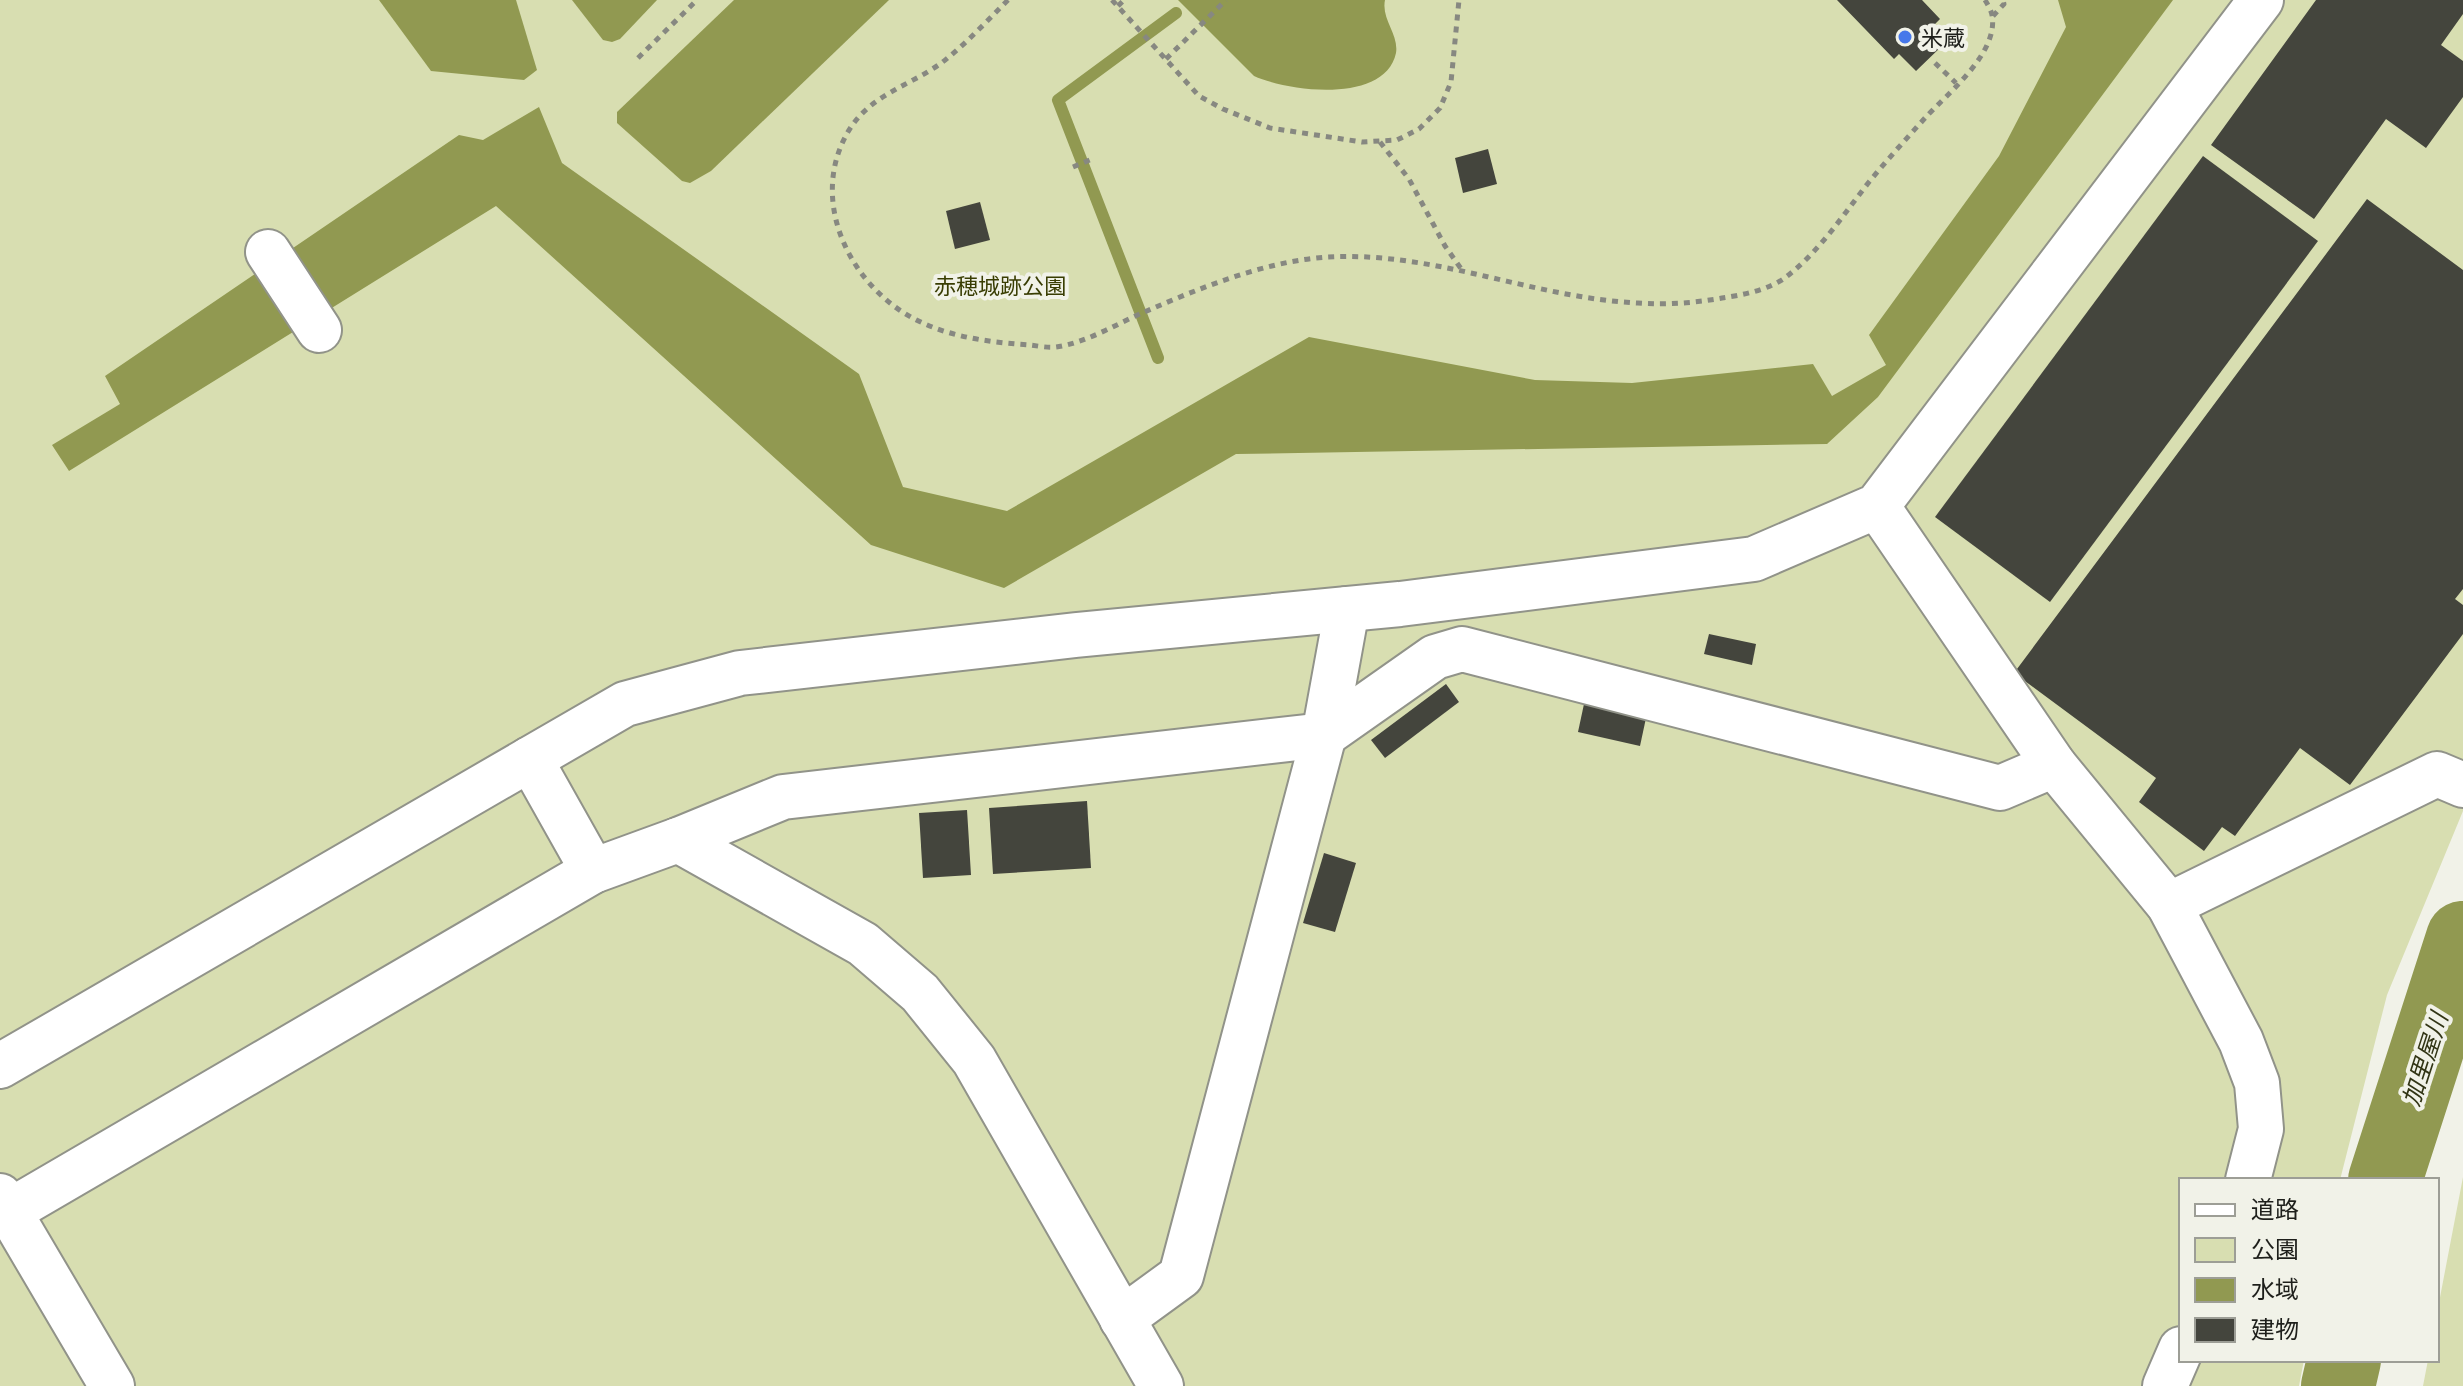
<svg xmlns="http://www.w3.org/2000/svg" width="2463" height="1386" viewBox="0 0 2463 1386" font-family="'Noto Sans','Noto Sans JP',sans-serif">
  <rect width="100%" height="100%" fill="#f1f2e8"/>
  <g fill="#d8deb1">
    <polygon points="0,0 2463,0 2463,811 2387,995 2340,1180 2181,1180 2181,1360 2304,1360 2299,1386 0,1386"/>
    <polygon points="2463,1177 2463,1386 2423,1386 2428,1360 2437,1360 2437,1313"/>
  </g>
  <g fill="#919951">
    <polygon points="379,0 516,0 537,70 524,80 431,71"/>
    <polygon points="572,0 657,0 620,39 612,42 603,40"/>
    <polygon points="734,0 889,0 711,171 690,183 682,181 617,123 617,112"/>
    <path d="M1178 0H1385C1381 19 1399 34 1396 53 1385 104 1289 92 1254 76Z"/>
    <polygon points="2058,0 2173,0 1878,397 1827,444 1236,454 1004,588 871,545 496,206 69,471 52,445 120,404 105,376 459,135 483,140 539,107 562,163 859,374 903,487 1007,511 1309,337 1535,380 1632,383 1813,364 1832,396 1886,365 1869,335 1999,156 2066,27"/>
  </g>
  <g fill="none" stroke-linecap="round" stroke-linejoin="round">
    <polyline stroke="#919951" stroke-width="12" points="1158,358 1058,100 1176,13"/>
    <g stroke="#919951" stroke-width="74">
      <polyline points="2385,1180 2463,938"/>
      <polyline points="2338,1386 2344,1360"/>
    </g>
  </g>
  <g fill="#44453d">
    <polygon points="1837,0 1922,0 1940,19 1929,30 1944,44 1916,71 1899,54 1894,59"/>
    <polygon points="2316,0 2463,0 2463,14 2441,45 2463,61 2463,97 2426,148 2386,119 2314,219 2211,145"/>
    <polygon points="1488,149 1497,184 1463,193 1455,158"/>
    <polygon points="2203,156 2318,241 2050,602 1935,517"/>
    <polygon points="2367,199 2463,270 2463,589 2455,599 2463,605 2463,634 2350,785 2300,748 2235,836 2222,827 2204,851 2139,802 2156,778 2014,673"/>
    <polygon points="980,202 990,240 955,249 946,211"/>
    <polygon points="1709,634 1756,644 1752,665 1704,654"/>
    <polygon points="1446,684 1459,702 1385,758 1371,740"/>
    <polygon points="1584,704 1646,718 1640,746 1578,732"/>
    <polygon points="1087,801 1091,868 993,874 989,808"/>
    <polygon points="967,810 971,875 923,878 919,813"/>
    <polygon points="1324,853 1356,863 1335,932 1303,923"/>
  </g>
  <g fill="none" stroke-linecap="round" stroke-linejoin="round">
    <g stroke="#919389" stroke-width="48">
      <g id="minor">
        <polyline points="268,252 319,330"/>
        <polyline points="1877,506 2054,765 2169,905 2241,1041 2257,1083 2261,1129 2248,1180"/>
        <polyline points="530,759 593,871"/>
        <polyline points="678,840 863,944 920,993 974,1060 1161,1386"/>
        <polyline points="2169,905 2437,774 2463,785"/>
        <polyline points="0,1066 625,704 740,673 1076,635 1400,604 1754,559 1877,506 2261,0"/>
        <polyline points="0,1196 112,1386"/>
        <polyline points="10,1211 593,871 678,840 783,797 1324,735 1435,657 1462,649 2000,788 2054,765"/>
        <polyline points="1122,1319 1181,1276 1324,735 1347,609"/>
        <polyline points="2165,1386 2181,1349"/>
      </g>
    </g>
    <g stroke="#878881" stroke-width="5" stroke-dasharray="6 6" stroke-linecap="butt">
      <path d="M1008 0C986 22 965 45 940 64 910 85 872 95 851 127 810 190 841 271 901 311 939 336 985 342 1030 345 1038 346 1048 348 1056 347 1085 343 1115 325 1142 313 1200 288 1265 261 1328 257 1435 251 1533 298 1638 303 1667 305 1694 303 1722 298 1742 295 1769 290 1786 277 1820 251 1843 215 1869 182 1887 160 1906 139 1925 118 1948 93 1999 53 1992 15 1991 10 1988 5 1985 0"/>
      <polyline points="1112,0 1199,96 1223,109 1270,128 1362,142 1397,140 1419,129 1440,108 1451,82 1459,0"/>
      <polyline points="1118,6 1124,0"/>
      <polyline points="1993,16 2004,4 2003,0"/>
      <polyline points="638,58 697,0"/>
      <polyline points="1166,59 1226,0"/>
      <polyline points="1935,63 1956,83"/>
      <polyline points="1380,142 1409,179 1445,246 1462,270"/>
      <polyline points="1073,167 1092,159"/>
    </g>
    <use href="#minor" stroke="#fff" stroke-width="44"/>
  </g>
  <circle fill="#4778ea" stroke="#f1f2e8" stroke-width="3" cx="1905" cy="37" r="8"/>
  <g text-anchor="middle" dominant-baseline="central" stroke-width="8" stroke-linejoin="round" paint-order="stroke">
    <g font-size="22" fill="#1e1f1b" stroke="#f1f2e8" text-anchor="start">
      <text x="1921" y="37">米蔵</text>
    </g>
    <g font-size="22" fill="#393d03" stroke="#f1f2e8">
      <text x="1000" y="285">赤穂城跡公園</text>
    </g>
    <g font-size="24" font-style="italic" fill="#323515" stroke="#f1f2e8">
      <text transform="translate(2424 1059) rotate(-72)">加里屋川</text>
    </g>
  </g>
  <rect x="2179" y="1178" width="260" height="184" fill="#f1f2e8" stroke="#9d9e96" stroke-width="2"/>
  <rect x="2195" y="1204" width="40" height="12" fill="#ffffff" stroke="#9d9e96" stroke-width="2"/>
  <text x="2251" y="1218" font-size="24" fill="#1e1f1b">道路</text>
  <rect x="2195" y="1238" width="40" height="24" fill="#d8deb1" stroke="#9d9e96" stroke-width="2"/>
  <text x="2251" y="1258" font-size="24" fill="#1e1f1b">公園</text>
  <rect x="2195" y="1278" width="40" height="24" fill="#919951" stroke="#9d9e96" stroke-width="2"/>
  <text x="2251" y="1298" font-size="24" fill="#1e1f1b">水域</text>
  <rect x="2195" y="1318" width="40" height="24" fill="#44453d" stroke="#9d9e96" stroke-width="2"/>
  <text x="2251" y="1338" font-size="24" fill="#1e1f1b">建物</text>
</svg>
